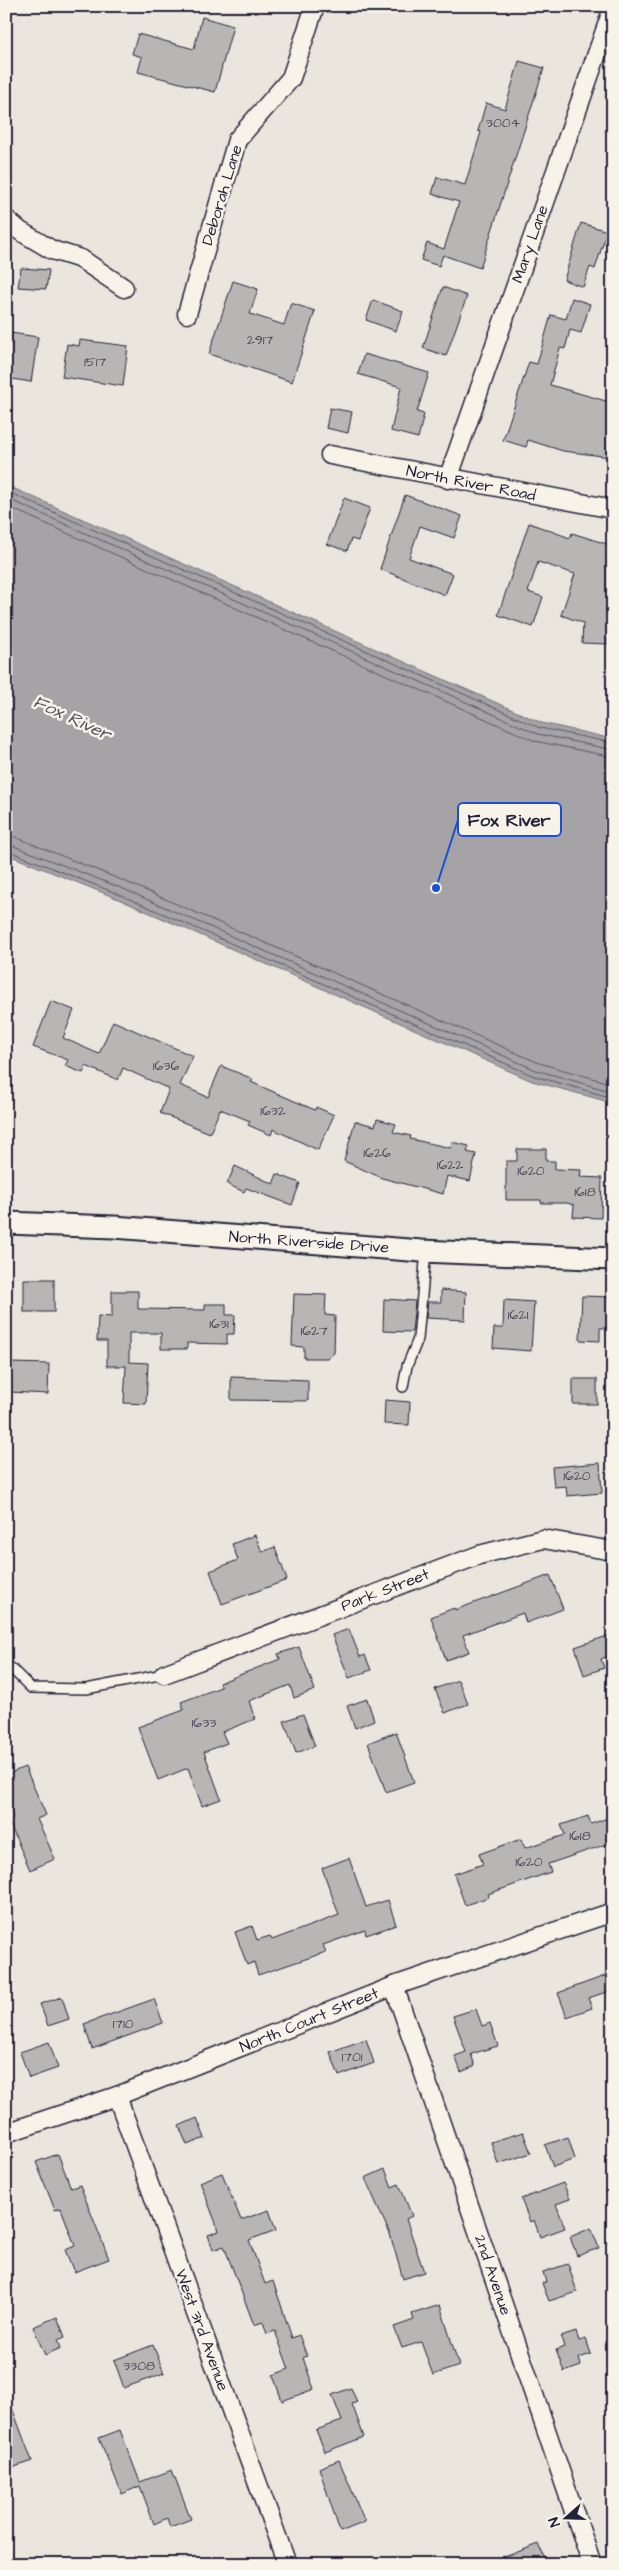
<svg xmlns="http://www.w3.org/2000/svg" width="619" height="2570" viewBox="0 0 619 2570" font-family="'Architects Daughter',sans-serif">
  <rect width="100%" height="100%" fill="#eae6de"/>
  <filter id="ink" filterUnits="userSpaceOnUse"><feTurbulence type="fractalNoise" baseFrequency=".02" numOctaves="2"/><feDisplacementMap in="SourceGraphic" scale="10" xChannelSelector="R" yChannelSelector="G"/><feConvolveMatrix kernelMatrix="1 2 1 2 8 2 1 2 1" color-interpolation-filters="sRGB"/></filter>
  <g filter="url(#ink)">
    <polygon fill="#a6a3a6" stroke="#716f7b" points="6,485 542,723 613,739 613,1103 532,1081 116,898 6,854"/>
    <g fill="none" stroke-linecap="round" stroke-linejoin="round">
      <g stroke="#575666" stroke-width="1">
        <polyline points="6,491 540,728 613,743"/>
        <polyline points="6,498 538,734 613,750"/>
        <polyline points="6,506 535,741 613,757"/>
        <polyline points="6,836 15,837 124,881 539,1063 613,1084"/>
        <polyline points="6,843 121,888 536,1070 613,1092"/>
        <polyline points="6,850 118,894 534,1076 613,1098"/>
      </g>
    </g>
    <g fill="#b8b6b5" stroke="#22223b">
      <polygon points="202,17 233,26 215,92 138,72 142,57 132,54 138,34 194,49"/>
      <polygon points="519,61 544,68 480,268 443,255 439,266 421,260 427,243 444,249 459,202 432,194 437,177 465,185 481,132 478,131 486,103 505,109"/>
      <polygon points="581,223 607,231 595,269 590,267 583,287 564,280"/>
      <polygon points="21,268 49,270 46,289 18,287"/>
      <polygon points="233,281 258,289 250,314 284,325 291,303 315,311 292,382 209,354"/>
      <polygon points="443,287 467,296 446,356 423,348"/>
      <polygon points="572,298 590,304 581,333 570,330 565,349 560,348 550,385 613,403 610,457 563,451 528,440 526,447 503,440 529,362 537,364 551,315 566,319"/>
      <polygon points="373,300 403,311 396,331 366,320"/>
      <polygon points="11,333 38,337 31,382 6,378"/>
      <polygon points="80,340 128,346 123,386 62,377 67,344 79,346"/>
      <polygon points="364,354 429,373 417,412 424,414 418,438 391,431 401,387 358,374"/>
      <polygon points="330,408 352,412 348,433 326,428"/>
      <polygon points="405,495 462,516 454,538 420,526 409,558 453,574 445,595 380,569"/>
      <polygon points="344,498 370,508 358,541 351,539 347,551 327,544"/>
      <polygon points="529,523 570,538 572,533 613,546 613,639 608,639 608,644 582,643 583,623 561,615 575,574 538,562 528,592 543,597 533,627 498,615"/>
      <polygon points="51,1001 74,1010 63,1038 99,1054 113,1021 193,1056 180,1085 208,1097 221,1066 253,1079 251,1082 315,1110 316,1107 334,1115 318,1150 273,1129 271,1135 248,1125 250,1121 220,1109 210,1133 160,1113 169,1089 123,1068 118,1080 86,1066 83,1073 65,1066 68,1060 33,1047"/>
      <polygon points="377,1119 396,1124 393,1132 411,1136 410,1139 451,1148 452,1142 469,1146 467,1152 476,1154 470,1181 447,1176 443,1194 382,1178 344,1161 355,1121 375,1126"/>
      <polygon points="517,1149 546,1149 546,1161 555,1161 555,1169 581,1170 580,1177 602,1178 601,1218 573,1217 574,1205 567,1203 541,1203 541,1200 506,1200 506,1161 517,1161"/>
      <polygon points="235,1166 273,1184 277,1174 300,1183 292,1205 246,1188 244,1192 227,1184"/>
      <rect x="24" y="1279" width="30" height="33"/>
      <polygon points="441,1290 466,1292 465,1320 426,1318 428,1302 441,1302"/>
      <polygon points="112,1291 138,1291 138,1309 205,1310 205,1304 226,1304 226,1315 235,1315 234,1334 227,1334 227,1344 187,1343 187,1349 161,1349 161,1333 129,1333 129,1362 148,1363 146,1404 124,1403 126,1366 107,1366 107,1341 97,1341 98,1316 112,1317"/>
      <polygon points="294,1294 326,1295 325,1315 335,1316 334,1353 327,1358 304,1358 304,1347 292,1346"/>
      <polygon points="582,1296 613,1297 613,1328 600,1328 600,1341 580,1340"/>
      <polygon points="384,1299 415,1301 412,1332 383,1331"/>
      <polygon points="504,1300 534,1302 531,1351 493,1348 494,1328 503,1328"/>
      <polygon points="11,1363 49,1364 48,1394 10,1392"/>
      <polygon points="231,1377 308,1380 308,1401 231,1400"/>
      <rect x="573" y="1379" width="24" height="25"/>
      <polygon points="385,1400 410,1402 409,1425 384,1424"/>
      <polygon points="600,1463 602,1493 567,1496 566,1486 554,1487 552,1467"/>
      <polygon points="255,1535 262,1552 275,1547 287,1580 222,1604 210,1571 238,1560 232,1544"/>
      <polygon points="550,1575 563,1609 526,1623 523,1613 463,1635 469,1652 446,1660 431,1617 454,1608 455,1610"/>
      <polygon points="349,1629 360,1657 365,1655 371,1670 349,1678 332,1635"/>
      <polygon points="613,1634 613,1654 601,1659 604,1668 584,1675 575,1647"/>
      <polygon points="299,1647 315,1690 294,1698 290,1685 249,1701 255,1719 222,1732 227,1743 204,1752 221,1799 202,1806 188,1768 158,1780 138,1727 184,1710 181,1702 221,1687 219,1683 280,1659 278,1654"/>
      <polygon points="458,1680 468,1704 445,1713 435,1689"/>
      <polygon points="367,1699 374,1720 355,1728 347,1706"/>
      <polygon points="303,1714 315,1746 296,1753 284,1721"/>
      <polygon points="396,1732 414,1782 386,1792 368,1743"/>
      <polygon points="25,1767 46,1815 37,1819 55,1859 30,1870 8,1820 13,1818 6,1803 6,1775"/>
      <polygon points="588,1816 591,1824 613,1816 613,1842 548,1864 551,1872 488,1894 489,1897 465,1905 454,1874 483,1864 479,1854 521,1839 525,1848 565,1835 561,1825"/>
      <polygon points="349,1858 366,1907 388,1900 396,1925 366,1935 365,1930 323,1945 326,1952 258,1975 254,1962 247,1965 235,1932 252,1926 257,1940 270,1936 272,1940 339,1915 322,1868"/>
      <polygon points="613,1973 613,1990 588,1998 592,2008 567,2017 558,1993"/>
      <polygon points="62,1997 69,2019 48,2026 40,2004"/>
      <polygon points="154,1999 163,2023 92,2049 84,2024"/>
      <polygon points="476,2009 482,2026 490,2023 498,2046 471,2054 475,2066 461,2072 455,2056 466,2052 453,2016"/>
      <polygon points="366,2039 374,2063 339,2076 330,2052"/>
      <polygon points="49,2042 58,2068 29,2078 20,2052"/>
      <polygon points="197,2118 205,2138 187,2145 179,2126"/>
      <polygon points="523,2132 531,2153 498,2164 491,2142"/>
      <polygon points="568,2137 575,2159 553,2167 545,2145"/>
      <polygon points="58,2154 71,2188 80,2185 109,2259 74,2272 65,2250 75,2246 61,2208 55,2210 36,2162"/>
      <polygon points="385,2169 392,2187 399,2184 412,2216 406,2219 424,2272 403,2279 390,2234 365,2178"/>
      <polygon points="222,2173 241,2220 269,2210 276,2230 249,2240 265,2284 273,2281 292,2338 299,2335 307,2356 303,2358 314,2389 282,2401 273,2375 289,2369 275,2331 267,2334 263,2322 254,2325 224,2246 213,2250 208,2235 219,2231 200,2182"/>
      <polygon points="563,2183 570,2199 556,2204 565,2228 540,2237 534,2220 530,2222 521,2199"/>
      <polygon points="591,2228 599,2248 577,2256 570,2237"/>
      <polygon points="568,2264 577,2292 549,2301 542,2283 546,2282 543,2272"/>
      <polygon points="440,2305 459,2366 433,2375 421,2342 402,2348 394,2327 414,2320 412,2314"/>
      <polygon points="57,2317 65,2337 58,2340 61,2348 45,2355 33,2327"/>
      <polygon points="576,2332 579,2341 586,2339 591,2354 579,2358 581,2366 564,2372 556,2350 564,2347 561,2337"/>
      <polygon points="153,2345 164,2373 124,2388 114,2360"/>
      <polygon points="351,2388 357,2402 352,2404 364,2437 325,2452 316,2430 342,2421 332,2395"/>
      <polygon points="6,2397 8,2397 32,2461 6,2470"/>
      <polygon points="120,2430 140,2482 172,2470 191,2519 170,2527 167,2518 154,2524 140,2486 122,2494 99,2438"/>
      <polygon points="339,2460 365,2522 340,2532 319,2468"/>
      <polygon points="539,2544 547,2564 491,2564 491,2562"/>
    </g>
    <g fill="none" stroke-linecap="round" stroke-linejoin="round">
      <g stroke="#22223b" stroke-width="12">
        <g id="service">
          <polyline points="403,1387 407,1366 418,1339 426,1251"/>
          <polyline points="11,1668 31,1688 86,1689 164,1674"/>
        </g>
      </g>
      <g stroke="#22223b" stroke-width="21">
        <g id="minor">
          <polyline points="6,219 20,231 52,250 81,259 124,288"/>
          <polyline points="187,314 237,140 291,78 315,6"/>
          <polyline points="330,455 613,509"/>
          <polyline points="448,479 613,8"/>
          <polyline points="164,1674 479,1555 543,1539 613,1551"/>
          <polyline points="394,1986 592,2564"/>
          <polyline points="117,2096 287,2564"/>
          <polyline points="6,2133 117,2096 394,1986 613,1912"/>
        </g>
      </g>
      <g stroke="#22223b" stroke-width="25">
        <polyline id="tertiary" points="6,1223 114,1227 422,1251 613,1259"/>
      </g>
      <use href="#service" stroke="#f7f3e8" stroke-width="9"/>
      <use href="#minor" stroke="#f7f3e8" stroke-width="18"/>
      <use href="#tertiary" stroke="#f7f3e8" stroke-width="21"/>
    </g>
  </g>
  <g text-anchor="middle" dominant-baseline="central" stroke-width="5" stroke-linejoin="round" paint-order="stroke">
    <g font-size="14" fill="#48475a">
      <text x="503" y="123">3004</text>
      <text x="260" y="340">2917</text>
      <text x="95" y="362">1517</text>
      <text x="166" y="1066">1636</text>
      <text x="273" y="1111">1632</text>
      <text x="377" y="1153">1626</text>
      <text x="450" y="1165">1622</text>
      <text x="531" y="1171">1620</text>
      <text x="585" y="1192">1618</text>
      <text x="518" y="1315">1621</text>
      <text x="219" y="1324">1631</text>
      <text x="314" y="1331">1627</text>
      <text x="577" y="1476">1620</text>
      <text x="204" y="1723">1633</text>
      <text x="580" y="1836">1618</text>
      <text x="529" y="1862">1620</text>
      <text x="123" y="2024">1710</text>
      <text x="352" y="2057">1701</text>
      <text x="139" y="2366">3308</text>
    </g>
    <g font-size="16" fill="#22223b" stroke="#f7f3e8">
      <text transform="translate(222 195) rotate(-73)">Deborah Lane</text>
      <text transform="translate(530 244) rotate(-71)">Mary Lane</text>
      <text transform="translate(471 483) rotate(11)">North River Road</text>
      <text transform="translate(309 1242) rotate(4)">North Riverside Drive</text>
      <text transform="translate(385 1590) rotate(-21)">Park Street</text>
      <text transform="translate(309 2020) rotate(-22)">North Court Street</text>
      <text transform="translate(493 2275) rotate(71)">2nd Avenue</text>
      <text transform="translate(202 2330) rotate(70)">West 3rd Avenue</text>
    </g>
    <g font-size="18" font-style="italic" fill="#504f60" stroke="#f7f3e8">
      <text transform="translate(72 718) rotate(25)">Fox River</text>
    </g>
  </g>
  <path fill="none" stroke="#1d4ed8" stroke-width="2" d="M436 888L458 820"/>
  <circle fill="#1d4ed8" stroke="#f7f3e8" stroke-width="2" cx="436" cy="888" r="5"/>
  <rect fill="#f7f3e8" stroke="#1d4ed8" stroke-width="2" x="458" y="803" width="103" height="33" rx="5"/>
  <g font-size="18" text-anchor="middle" font-weight="bold" fill="#22223b">
    <text x="509" y="826">Fox River</text>
  </g>
  <rect width="619" height="2570" fill="none" stroke="#f7f3e8" stroke-width="25"/>
  <rect x="12" y="12" width="594" height="2545" fill="none" stroke="#22223b" stroke-width="2" filter="url(#ink)"/>
  <g transform="translate(566 2518) rotate(250)" stroke="#f7f3e8" stroke-width="4" paint-order="stroke">
  <path d="M0-4L9 19L0 12L-9 19Z" fill="#22223b"/>
  <text y="-8" font-size="14" font-weight="bold" text-anchor="middle" fill="#22223b">N</text>
  </g>
</svg>
